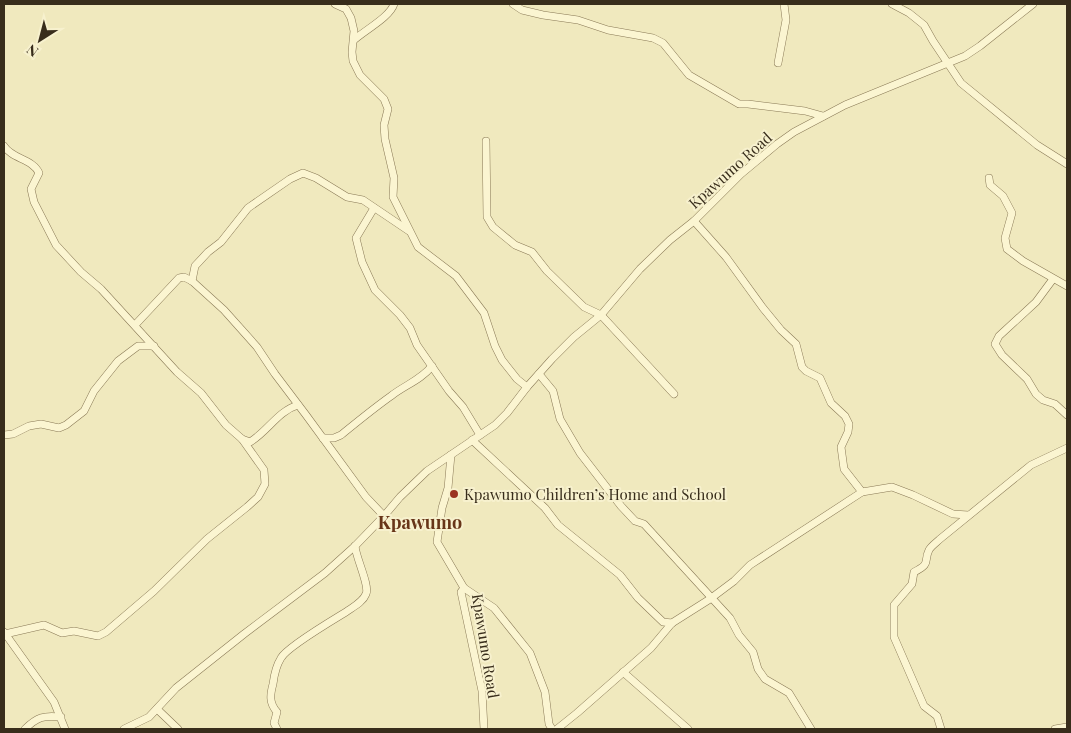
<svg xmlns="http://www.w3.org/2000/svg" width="1071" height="733" viewBox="0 0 1071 733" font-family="'Playfair Display',serif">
  <rect width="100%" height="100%" fill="#f0e9be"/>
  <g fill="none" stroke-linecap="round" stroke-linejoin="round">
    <g stroke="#897956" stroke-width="8">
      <g id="minor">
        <polyline points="335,4 346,9 351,18 354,31 352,52 353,61 360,75 384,99 388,109 384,125 385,139 394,178 393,197 418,247 456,276 484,313 495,346 502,360 517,379 527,387"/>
        <polyline points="513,4 522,10 543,15 578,20 608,30 653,38 663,43 689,75 739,104 748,104 805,111 823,116"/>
        <polyline points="892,4 909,13 924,25 933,41 961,83 1037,145 1067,164"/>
        <path d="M354 40C365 30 390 17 394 4"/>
        <polyline points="778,63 786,20 784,4"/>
        <polyline points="486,141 487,217 493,227 515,245 532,252 547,271 584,307 601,315 674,394"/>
        <path d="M4 146C12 159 33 159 39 173L31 189 34 202 56 245 81 272 101 289 177 372 201 393 226 425 242 439 250 442C268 431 278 411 298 405"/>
        <polyline points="989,178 990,185 1003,196 1012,213 1005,238 1007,249 1023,261 1067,286"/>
        <polyline points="374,208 356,238 362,262 375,290 400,315 410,328 417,345 449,391 463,407 480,435"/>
        <polyline points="694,221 726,257 763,308 781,330 796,344 802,367 806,371 820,378 831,403 845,416 849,424 848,432 841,447 844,469 862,492"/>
        <polyline points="1053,279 1036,302 999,336 995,344 1002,355 1027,379 1036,394 1043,400 1055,404 1067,415"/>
        <polyline points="192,281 195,266 208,252 221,242 248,208 290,179 303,173 316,178 347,197 363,200 409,231"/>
        <polyline points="135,325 179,278 184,277 192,281 224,310 257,347 275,374 306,415 366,497 384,516"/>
        <polyline points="539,374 553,391 560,419 580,453 621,506 635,521 644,524 730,618 739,635 753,652 758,669 765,679 789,693 811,729"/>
        <polyline points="4,435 13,434 29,426 41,424 59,428 66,425 84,411 94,391 118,361 138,346 154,346"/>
        <path d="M323 438H334L341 435C357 422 374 408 391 396 405 385 421 380 432 366"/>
        <polyline points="472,440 545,508 558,525 620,575 638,598 663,622 672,623"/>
        <polyline points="451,455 448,488 442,508 437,542 464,588 461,592 482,691 484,729"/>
        <polyline points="464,588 494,608 530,653 545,692 549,724 552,729"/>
        <polyline points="4,632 54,702 65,729"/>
        <polyline points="5,634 44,625 62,633 74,631 98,636 106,632 154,591 207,539 247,507 258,497 265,484 264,470 242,439"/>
        <polyline points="623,672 688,729"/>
        <polyline points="157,709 178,729"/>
        <path d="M25 729C37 717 44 715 61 717"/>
        <polyline points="124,729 149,717 176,688 244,634 325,573 355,546 384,516 400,497 427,471 495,425 507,413 527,387 552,359 574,337 601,315 640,269 670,240 694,221 741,174 777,144 794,132 845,105 965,56 980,46 1033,4"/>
        <path d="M277 729 274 723 277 712C269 703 270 695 273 684 274 676 276 666 281 658 287 647 333 620 346 612 353 607 363 602 366 594 370 586 356 558 355 546"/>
        <polyline points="557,729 577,713 651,648 672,623 710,599 734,581 750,565 862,492 892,487 913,495 953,514 968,515"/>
        <path d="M941 729 937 716 924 706 894 637V605L912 584 914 572C932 563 923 562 929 550 931 546 937 542 940 539L1031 465 1067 448"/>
        <polyline points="1055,729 1067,727"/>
      </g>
    </g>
    <use href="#minor" stroke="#fbf5d1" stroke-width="7"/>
  </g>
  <circle fill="#9b3423" stroke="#f7f1ce" stroke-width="2" cx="454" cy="494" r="5"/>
  <g text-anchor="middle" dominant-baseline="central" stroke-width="4" stroke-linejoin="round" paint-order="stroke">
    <g font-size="15" fill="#382d1b" stroke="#f7f1ce">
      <text transform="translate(730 170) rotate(-42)">Kpawumo Road</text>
      <text transform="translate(486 646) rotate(81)">Kpawumo Road</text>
    </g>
    <g font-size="15" fill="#382d1b" stroke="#f7f1ce" text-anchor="start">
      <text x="464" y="494">Kpawumo Children’s Home and School</text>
    </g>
    <g font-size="18" font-weight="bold" fill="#673518" stroke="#f7f1ce">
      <text x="420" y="522">Kpawumo</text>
    </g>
  </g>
  <rect width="1071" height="733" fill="none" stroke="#382d1b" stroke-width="10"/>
  <g transform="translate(40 40) rotate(216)" stroke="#f7f1ce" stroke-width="4" paint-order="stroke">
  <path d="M0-4L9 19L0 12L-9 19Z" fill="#382d1b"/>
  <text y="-8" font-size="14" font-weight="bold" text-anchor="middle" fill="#382d1b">N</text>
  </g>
</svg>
